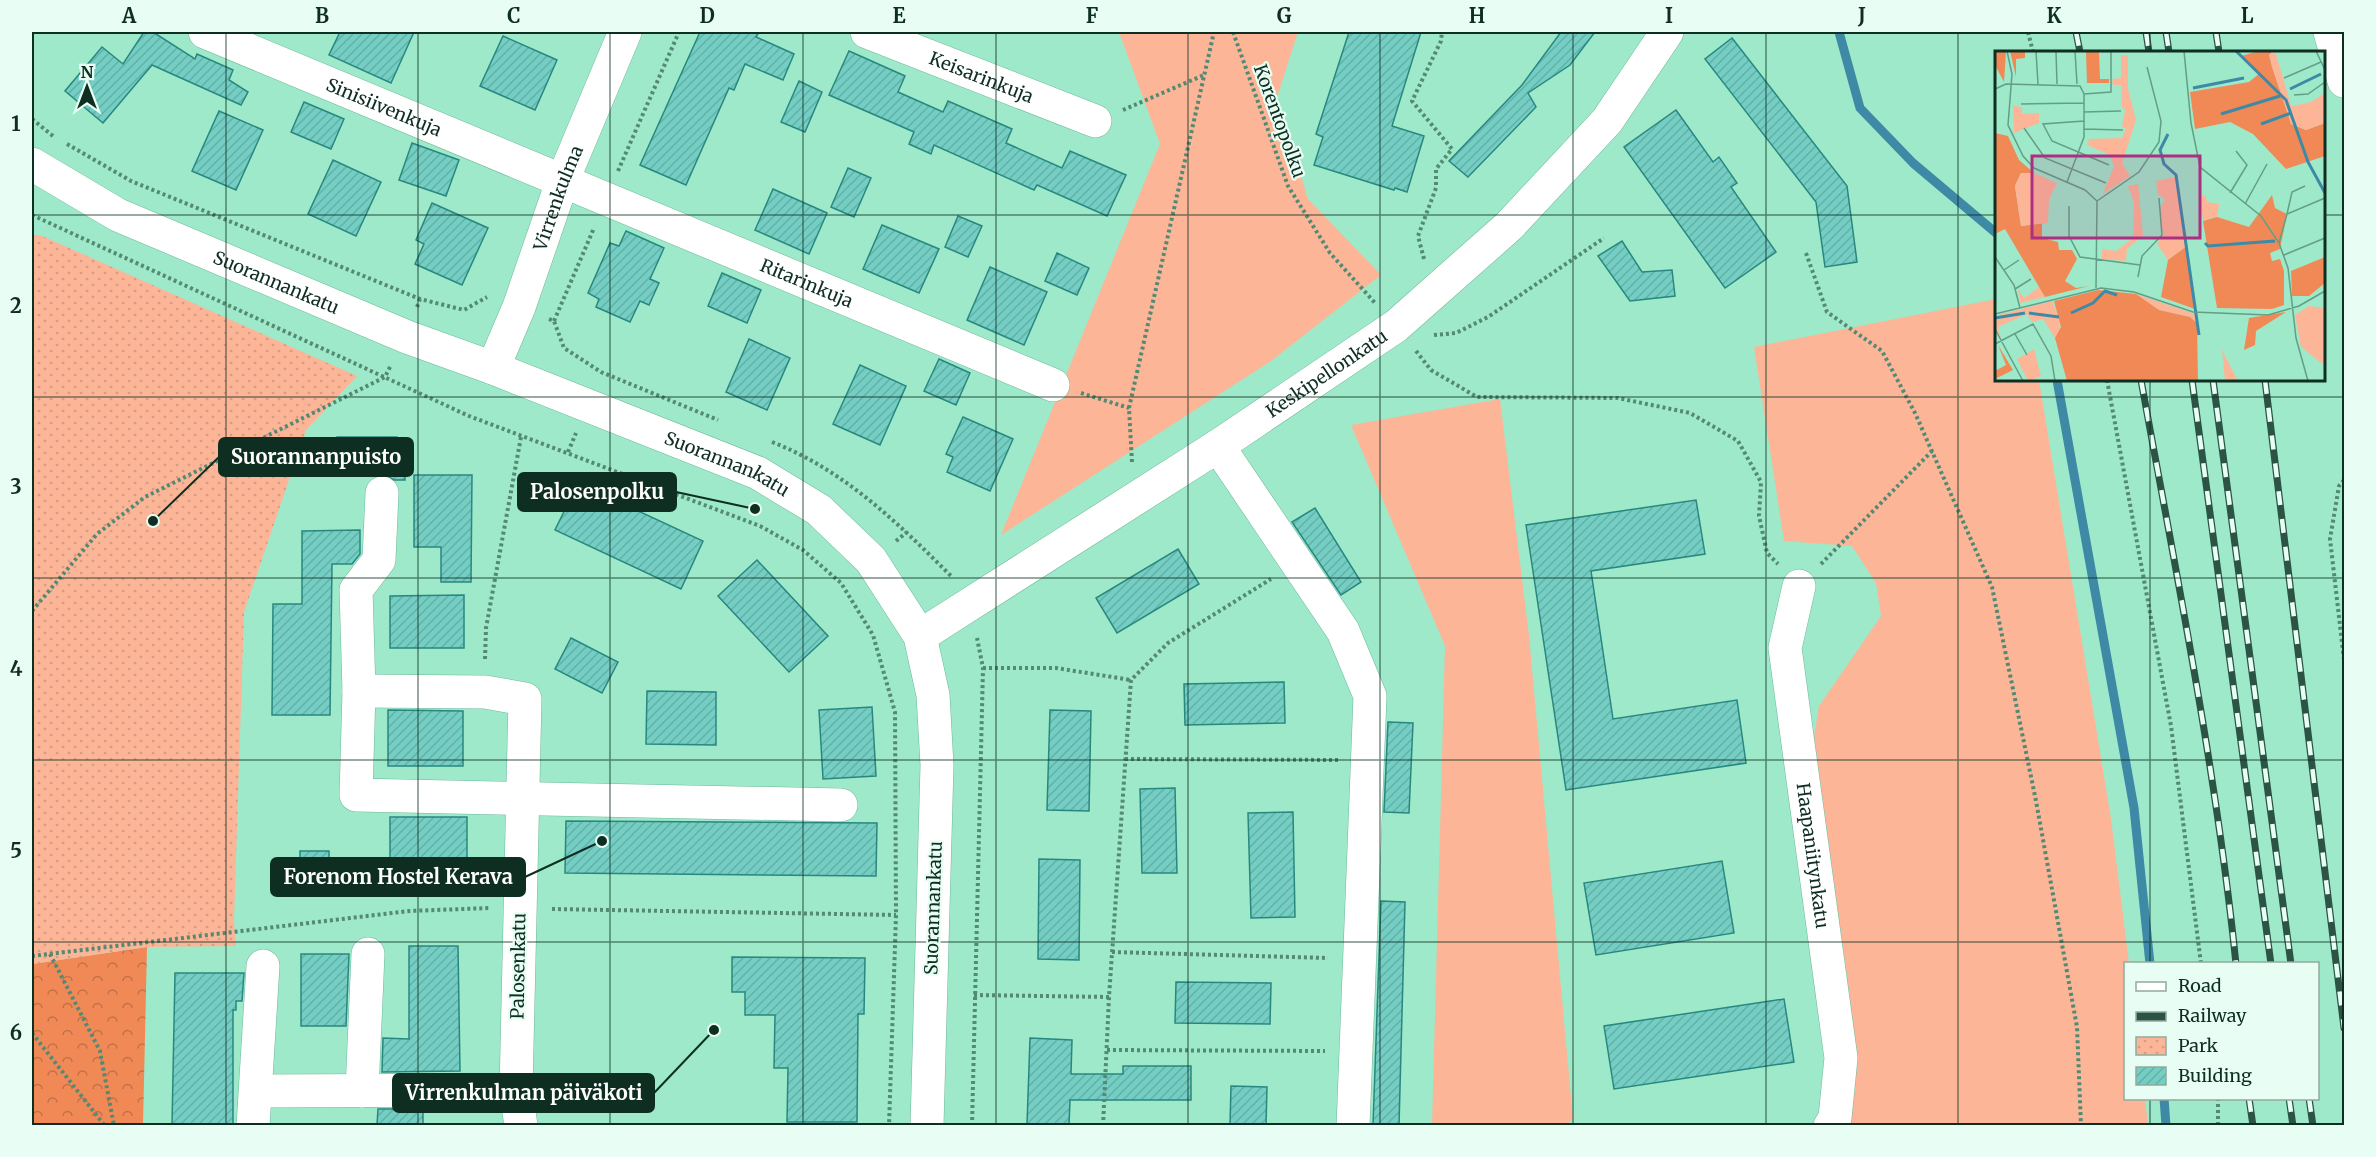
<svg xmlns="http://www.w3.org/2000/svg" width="2376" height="1157" viewBox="0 0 2376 1157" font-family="Merriweather,serif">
  <defs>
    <pattern id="forest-crowns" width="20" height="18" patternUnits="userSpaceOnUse" patternTransform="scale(1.5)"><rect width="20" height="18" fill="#f18957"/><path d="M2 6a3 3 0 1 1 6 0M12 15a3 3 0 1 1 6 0" fill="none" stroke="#c27048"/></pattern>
    <pattern id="park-dots" width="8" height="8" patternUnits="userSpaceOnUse" patternTransform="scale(1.5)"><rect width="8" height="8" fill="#fcb697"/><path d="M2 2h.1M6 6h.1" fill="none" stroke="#d79d82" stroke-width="1.8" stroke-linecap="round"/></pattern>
    <pattern id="building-hatch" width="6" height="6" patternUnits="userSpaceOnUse" patternTransform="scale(1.5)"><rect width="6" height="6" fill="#74cec3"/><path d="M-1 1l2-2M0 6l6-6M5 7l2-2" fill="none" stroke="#63b1a7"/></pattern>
  </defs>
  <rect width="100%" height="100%" fill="#9de9c9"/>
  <g fill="#fcb697">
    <polygon points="1119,32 1298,32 1277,97 1308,199 1381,275 1271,361 1001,535 1160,144"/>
    <polygon points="1996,299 1996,380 2039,380 2111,819 2129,963 2126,964 2126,1098 2145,1099 2148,1125 1846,1125 1850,999 1814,737 1819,706 1881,616 1876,583 1852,546 1784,541 1754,347"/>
    <polygon points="1500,399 1529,636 1573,1119 1565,1126 1432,1125 1445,646 1351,425"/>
  </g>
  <polygon fill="url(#forest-crowns)" points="147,947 143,1125 32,1125 32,964"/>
  <polygon fill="url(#park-dots)" points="32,235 40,235 357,376 306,430 244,612 234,920 236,946 147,947 32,964"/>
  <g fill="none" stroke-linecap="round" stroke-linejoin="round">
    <g stroke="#3d89a6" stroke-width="9">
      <polyline points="1839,32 1860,108 1913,163 1996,233"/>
      <polyline points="2057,380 2134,808 2150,964"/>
      <polyline points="2164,1098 2166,1126"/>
    </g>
  </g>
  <g fill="url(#building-hatch)" stroke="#28887f" stroke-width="1.5">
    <polygon points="144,32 153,32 195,59 197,54 233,70 229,80 248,92 241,105 152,65 103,123 65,91 102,47 123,64"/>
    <polygon points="340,32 414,32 391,83 329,55"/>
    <polygon points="700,32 759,32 756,37 794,54 783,80 745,64 734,90 729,88 686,185 640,165"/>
    <polygon points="1349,32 1421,32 1392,126 1424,136 1407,192 1395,188 1394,190 1314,165 1323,137 1316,134"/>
    <polygon points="1561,32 1595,32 1570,65 1528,93 1536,107 1468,177 1449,161 1522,85"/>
    <polygon points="503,36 557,60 535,110 480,86"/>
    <polygon points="1732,38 1847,186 1857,262 1825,267 1816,202 1705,59"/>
    <polygon points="849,51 905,76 898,92 943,112 948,101 1012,129 1006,143 1062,168 1070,151 1126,175 1107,216 1037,185 1034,190 934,145 931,154 909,144 914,132 829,95"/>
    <polygon points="799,81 822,92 805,132 781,122"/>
    <polygon points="304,102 344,119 331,149 291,132"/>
    <polygon points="1676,110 1713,162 1719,157 1737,183 1731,187 1776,252 1725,288 1624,147"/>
    <polygon points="219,111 263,130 236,190 192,171"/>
    <polygon points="412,143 459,160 446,196 399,180"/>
    <polygon points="333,160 381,182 356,236 308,214"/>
    <polygon points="848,168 871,178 854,217 831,207"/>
    <polygon points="773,189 827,213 809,254 755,230"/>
    <polygon points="432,203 488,228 462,285 415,264 424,244 416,240"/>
    <polygon points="958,216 982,226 968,257 945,247"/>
    <polygon points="882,225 939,249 919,293 863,269"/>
    <polygon points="626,231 664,248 650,279 659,283 649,305 640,301 630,322 596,307 599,299 588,293 610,243 619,246"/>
    <polygon points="1622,241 1642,272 1672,270 1675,296 1630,301 1598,256"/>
    <polygon points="1057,253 1089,268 1077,295 1045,281"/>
    <polygon points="990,267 1047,292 1024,345 967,320"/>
    <polygon points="722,273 761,290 747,323 708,306"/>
    <polygon points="749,339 790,358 767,410 726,392"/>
    <polygon points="939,359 970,373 956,405 924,391"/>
    <polygon points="860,365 906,386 880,445 833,424"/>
    <polygon points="963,417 1013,439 990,491 947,472 953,457 946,454"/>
    <polygon points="337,437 397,437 397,454 405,454 405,480 394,480 383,474 376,476 376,472 337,472"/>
    <polygon points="414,475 472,475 471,582 441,582 441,547 414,547"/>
    <polygon points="578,483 703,541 681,589 555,530"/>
    <polygon points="1696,500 1705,554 1591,571 1613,719 1737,700 1746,763 1566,790 1526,525"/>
    <polygon points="1315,508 1361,582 1341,595 1292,522"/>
    <polygon points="360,530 360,554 352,564 332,564 330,715 272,715 273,604 302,604 302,531"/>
    <polygon points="1178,549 1199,584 1117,633 1096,598"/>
    <polygon points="757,560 828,636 789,672 718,596"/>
    <polygon points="464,595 464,648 390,648 390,596"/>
    <polygon points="571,638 618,662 602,693 555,669"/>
    <polygon points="1284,682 1285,723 1185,725 1184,684"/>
    <polygon points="647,691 716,692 716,745 646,744"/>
    <polygon points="872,707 876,776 823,779 819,710"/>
    <polygon points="388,710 463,711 463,766 388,766"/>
    <polygon points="1050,710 1091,711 1089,811 1047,810"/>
    <polygon points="1388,722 1413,723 1409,813 1384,812"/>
    <polygon points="1175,788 1177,873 1142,873 1140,789"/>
    <polygon points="1293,812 1295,917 1251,918 1248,813"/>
    <rect x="390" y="817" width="77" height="57"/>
    <polygon points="566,821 877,823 876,876 565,873"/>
    <rect x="300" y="851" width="29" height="38"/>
    <polygon points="1039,859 1080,860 1079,960 1038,959"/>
    <polygon points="1722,861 1734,933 1596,955 1584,883"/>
    <polygon points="1381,901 1405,902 1399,1125 1373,1125"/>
    <polygon points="409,946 458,946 460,1071 382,1072 383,1038 409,1039"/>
    <polygon points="301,954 349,954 346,1026 301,1026"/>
    <polygon points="732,957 865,958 864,1014 858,1014 857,1122 787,1122 788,1068 774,1068 775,1015 745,1015 745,992 732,992"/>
    <polygon points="175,973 244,973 242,1001 236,1001 236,1010 233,1010 233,1125 172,1125"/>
    <polygon points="1176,982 1271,983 1270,1024 1175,1023"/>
    <polygon points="1784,999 1794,1062 1614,1089 1604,1026"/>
    <polygon points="1030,1038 1072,1040 1071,1074 1123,1074 1123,1066 1191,1066 1191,1100 1070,1100 1069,1125 1027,1125"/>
    <polygon points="1231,1086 1267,1087 1266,1125 1230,1125"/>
    <polygon points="378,1109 423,1109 423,1125 377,1125"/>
  </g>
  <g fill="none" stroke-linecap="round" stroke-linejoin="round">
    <g stroke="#6eb99a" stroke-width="34">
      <g id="minor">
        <path id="s1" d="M205 32 1053 385"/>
        <path id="s2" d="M867 32 1095 121"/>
        <polyline points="2330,32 2344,81"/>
        <path id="s3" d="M32 164 118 215 407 337 493 368 758 473 819 510 871 560 920 636 933 695 937 765 927 1126"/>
        <path id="s4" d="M493 368 519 307 562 182 625 32"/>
        <polyline points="1218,446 1343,631 1370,696 1353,1126"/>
        <polyline points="382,493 379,560 356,590 359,691 356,795 841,805"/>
        <path id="s5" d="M1799 586 1785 648 1841 1058 1835 1118 1830 1126"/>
        <path id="s6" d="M920 636 1218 446 1396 326 1509 226 1607 121 1667 32"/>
        <polyline points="359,691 485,692 525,699 516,1090 521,1126"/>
        <polyline points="256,1091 516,1090"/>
        <polyline points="362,1091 368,954"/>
        <polyline points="253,1126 263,966"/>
      </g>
    </g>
    <g stroke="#548974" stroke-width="4" stroke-dasharray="3 3" stroke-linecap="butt">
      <polyline points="1233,32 1288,186 1330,253 1376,304"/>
      <polyline points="2028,32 2033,52"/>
      <polyline points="1123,110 1204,75"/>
      <polyline points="32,119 53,136"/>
      <polyline points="67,144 131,181 420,299 464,310 487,297"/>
      <polyline points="618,171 679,32"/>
      <polyline points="32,215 469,416 760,526 803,550 841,583 873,635 895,712 896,915 889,1126"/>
      <polyline points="1806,253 1827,312 1882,351 1915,413 1992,587 2036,801 2077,1027 2081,1126"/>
      <polyline points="1424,259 1418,236 1436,188 1436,169 1452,149 1412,101 1441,41 1442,32"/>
      <polyline points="417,307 420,299"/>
      <polyline points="549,319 554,321 564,348 601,372 718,420"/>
      <polyline points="554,321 594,228"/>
      <polyline points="1434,335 1456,333 1488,317 1604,238"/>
      <polyline points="1416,351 1431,370 1477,397 1618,398 1690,413 1738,441 1761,482 1759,516 1767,553 1778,564"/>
      <polyline points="2107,380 2171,726 2201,964"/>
      <polyline points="1081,393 1129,408"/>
      <path d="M772 442C844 470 898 523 952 577"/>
      <polyline points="568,452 576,433"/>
      <polyline points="1132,462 1129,408 1214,32"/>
      <polyline points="2344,480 2339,486 2330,539 2344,660"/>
      <polyline points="896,541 907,532"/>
      <polyline points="1821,564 1932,451"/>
      <polyline points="32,611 97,534 145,497 385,377 391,365"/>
      <polyline points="485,659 486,628 521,437"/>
      <polyline points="983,668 1056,668 1131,680"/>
      <polyline points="1125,759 1338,760"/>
      <polyline points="552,909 896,915"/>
      <polyline points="1112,952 1328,958"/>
      <polyline points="50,954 100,1051 114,1126"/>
      <polyline points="32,956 409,911 490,908"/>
      <polyline points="974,995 1109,997"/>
      <polyline points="32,1033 105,1126"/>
      <polyline points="1107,1050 1325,1051"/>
      <polyline points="2218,1098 2218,1126"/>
      <polyline points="972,1126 983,668 977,638"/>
      <polyline points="1103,1126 1109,997 1131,680 1168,643 1271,579"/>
    </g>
    <use href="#minor" stroke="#fff" stroke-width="33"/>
    <g stroke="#2b5444" stroke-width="7">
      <g id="rail">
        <polyline points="2076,32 2080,52"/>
        <polyline points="2146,32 2149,52"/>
        <polyline points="2166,32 2169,52"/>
        <polyline points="2216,32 2219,52"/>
        <path d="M2141 380C2176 573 2216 768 2236 964"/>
        <polyline points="2192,380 2271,964"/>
        <polyline points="2213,380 2291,964"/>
        <polyline points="2265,380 2344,1028"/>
        <polyline points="2249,1098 2253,1126"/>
        <polyline points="2289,1098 2293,1126"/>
        <polyline points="2309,1098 2313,1126"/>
      </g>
    </g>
    <use href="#rail" stroke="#e8fdf3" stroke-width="4.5" stroke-dasharray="14" stroke-linecap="butt"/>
  </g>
  <path fill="none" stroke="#0e2e22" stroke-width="1.5" stroke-opacity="0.55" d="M226 32V1126M418 32V1126M610 32V1126M803 32V1126M996 32V1126M1188 32V1126M1380 32V1126M1573 32V1126M1766 32V1126M1958 32V1126M2150 32V52M32 215H1996M2324 215H2344M2150 380V964M32 397H2344M32 578H2344M32 760H2344M32 942H2344M2150 1098V1126"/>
  <g text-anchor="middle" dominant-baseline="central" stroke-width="4.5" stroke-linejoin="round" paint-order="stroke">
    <g font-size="18" fill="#0e2e22" stroke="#e8fdf3">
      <text stroke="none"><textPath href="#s2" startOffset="123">Keisarinkuja</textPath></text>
      <text stroke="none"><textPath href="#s1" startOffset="194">Sinisiivenkuja</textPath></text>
      <text transform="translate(1280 121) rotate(70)">Korentopolku</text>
      <text stroke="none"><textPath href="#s4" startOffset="182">Virrenkulma</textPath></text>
      <text stroke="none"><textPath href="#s3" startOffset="272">Suorannankatu</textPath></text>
      <text stroke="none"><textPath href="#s1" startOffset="652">Ritarinkuja</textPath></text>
      <text stroke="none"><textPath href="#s6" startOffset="484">Keskipellonkatu</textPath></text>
      <text stroke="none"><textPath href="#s3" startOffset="758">Suorannankatu</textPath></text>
      <text stroke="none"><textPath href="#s5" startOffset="273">Haapaniitynkatu</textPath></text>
      <text transform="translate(933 908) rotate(-88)">Suorannankatu</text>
      <text transform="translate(518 966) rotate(-89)">Palosenkatu</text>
    </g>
  </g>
  <g transform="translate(1995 51)">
    <rect width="330" height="330" fill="#9de9c9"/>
    <path d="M280 0 297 58 330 72 296 73 277 16 274 3ZM126 4H133V38L141 69 127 112 135 125 108 143 119 115 115 104 92 94 94 88 127 87 131 77 127 76 130 59 127 56 126 34H118L117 28 126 27ZM180 126 192 195 173 209 162 193 168 185 165 157 170 149 163 143 161 130ZM143 133 148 184 132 198 131 210 107 208V198L121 200 138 187 139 151 133 135ZM205 144 211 145 212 151 224 153 222 166 208 169ZM44 236 50 246 25 252 23 238 29 247ZM141 243 200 263 202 272 195 266 164 259ZM57 250 64 267 65 284 60 287 48 268 37 271 32 263 3 276 6 287 0 276V265ZM314 255 330 257V315L306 296 300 264ZM227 298 231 307 243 330H230Z" fill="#fcb697"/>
    <path d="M0 0H11L9 31 0 14ZM15 0H30V7L21 8V26ZM91 0H104L105 28H114V32H92ZM264 0H278L274 4 277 16 296 73 311 79 330 72V105L291 118 258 83 235 71 200 78 195 41 254 31 265 22 246 5ZM0 82 13 85 24 109 39 122H26L20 135 26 175 47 172V187L63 191 64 199H77L82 208 70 230 81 237 94 235 50 246 10 178 0 183ZM277 144 280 157 292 163 285 198 275 202 277 210 285 208 289 220V254L277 258 222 257 208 170 222 166 254 176ZM192 195 197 238 200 258 166 246 173 209ZM330 206V232L314 245H297L296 220ZM103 239 141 243 164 259 195 266 202 272 203 330H72L60 287 66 276 59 250ZM291 261 261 280 260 294 249 299 254 267ZM3 294 18 319 0 328V320L11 314Z" fill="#f18957"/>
    <path d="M330 42V72L311 79 296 73 292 56 316 51ZM18 54 27 57V63L44 62V72L19 82ZM26 122H39L62 132 54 148 53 172 26 175 20 135ZM39 298 46 325 33 330 22 308Z" fill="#fcb697"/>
    <path fill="none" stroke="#3d89a6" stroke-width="3" d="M241 0 291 49 313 111 330 142M198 37 249 27M295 38 326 23M226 63 285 45M266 73 296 62M173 83 165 99 169 113 181 124 204 284M210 192 213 195 280 190M34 262 64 266M76 262 98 252 110 240 122 244M0 267 30 262"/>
    <path fill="none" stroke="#649e86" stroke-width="1.5" d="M12 0 17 23 13 74 28 105 39 117 90 139 102 150 101 237M41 0 43 33M61 0 62 33M80 0 82 33M189 0 196 72 205 116 266 165 284 192 293 217 301 287 313 330M321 0 330 19M289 27 326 11M0 38 11 33 85 35 89 43V86L72 131M89 43 116 41V0M299 44 313 43 330 31M26 53 89 52M89 61 126 60M89 70 48 73 57 90 114 114M29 77 50 107 111 132M89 78 128 79M235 142 252 114 241 100M102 150 144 121 164 91 166 70 152 16M250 153 272 113M74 155V185L85 206 145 214M292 163 297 141 310 135M284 192 292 163 330 147M289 204 330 187M0 206 19 234 25 257M9 219 24 209M143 226 147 205 167 184 164 147M20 238 36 228M0 263 106 237 139 241 198 261 273 264 304 255 330 240M0 278 28 330M20 283 32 304M0 293 38 273 56 305 60 330"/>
    <path fill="#ad3080" fill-opacity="0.15" stroke="#ad3080" stroke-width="3" d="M37 105H205V187H37Z"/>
    <rect width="330" height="330" fill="none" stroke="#0e2e22" stroke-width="3"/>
  </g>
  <path fill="none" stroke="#0e2e22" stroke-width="2" d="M153 521L219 457M755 509L676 492M602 841L525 877M714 1030L654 1093"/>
  <g fill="#0e2e22" stroke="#e8fdf3" stroke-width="2">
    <circle cx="153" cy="521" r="6"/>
    <circle cx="755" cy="509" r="6"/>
    <circle cx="602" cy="841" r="6"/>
    <circle cx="714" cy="1030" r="6"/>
  </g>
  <g fill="#0e2e22" stroke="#0e2e22" stroke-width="2">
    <rect x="219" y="438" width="194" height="38" rx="6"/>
    <rect x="518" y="473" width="158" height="38" rx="6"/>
    <rect x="271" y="858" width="254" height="38" rx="6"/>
    <rect x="393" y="1074" width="261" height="38" rx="6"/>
  </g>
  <g font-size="20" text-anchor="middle" font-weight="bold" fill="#fff">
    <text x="316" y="464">Suorannanpuisto</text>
    <text x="597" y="499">Palosenpolku</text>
    <text x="398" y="884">Forenom Hostel Kerava</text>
    <text x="524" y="1100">Virrenkulman päiväkoti</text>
  </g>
  <rect width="2376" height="1157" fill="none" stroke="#e8fdf3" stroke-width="66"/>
  <rect x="2124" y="962" width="195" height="138" fill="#e8fdf3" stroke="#91aa9f" stroke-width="1.5"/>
  <rect x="2136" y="982" width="30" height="9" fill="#ffffff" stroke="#91aa9f" stroke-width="1.5"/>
  <text x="2178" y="992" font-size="18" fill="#0e2e22">Road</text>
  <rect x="2136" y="1012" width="30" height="9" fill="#2b5444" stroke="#91aa9f" stroke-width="1.5"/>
  <text x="2178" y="1022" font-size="18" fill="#0e2e22">Railway</text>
  <rect x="2136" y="1037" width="30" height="18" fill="url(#park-dots)" stroke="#91aa9f" stroke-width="1.5"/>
  <text x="2178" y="1052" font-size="18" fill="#0e2e22">Park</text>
  <rect x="2136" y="1067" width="30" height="18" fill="url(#building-hatch)" stroke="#91aa9f" stroke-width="1.5"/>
  <text x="2178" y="1082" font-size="18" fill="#0e2e22">Building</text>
  <g transform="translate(87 87)" stroke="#e8fdf3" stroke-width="4.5" paint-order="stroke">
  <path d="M0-4.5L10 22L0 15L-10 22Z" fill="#0e2e22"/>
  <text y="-9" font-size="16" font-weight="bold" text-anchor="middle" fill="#0e2e22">N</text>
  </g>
  <rect x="33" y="33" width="2310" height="1091" fill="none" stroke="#0e2e22" stroke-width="2"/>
  <g font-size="20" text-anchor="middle" font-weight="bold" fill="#0e2e22">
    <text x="129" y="23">A</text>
    <text x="322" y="23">B</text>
    <text x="514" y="23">C</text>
    <text x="707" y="23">D</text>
    <text x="899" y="23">E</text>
    <text x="1092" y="23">F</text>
    <text x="1284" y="23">G</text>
    <text x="1477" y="23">H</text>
    <text x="1669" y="23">I</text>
    <text x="1862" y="23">J</text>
    <text x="2054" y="23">K</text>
    <text x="2247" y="23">L</text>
    <text x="16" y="131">1</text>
    <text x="16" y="313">2</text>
    <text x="16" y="494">3</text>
    <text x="16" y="676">4</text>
    <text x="16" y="858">5</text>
    <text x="16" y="1040">6</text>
  </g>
</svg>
